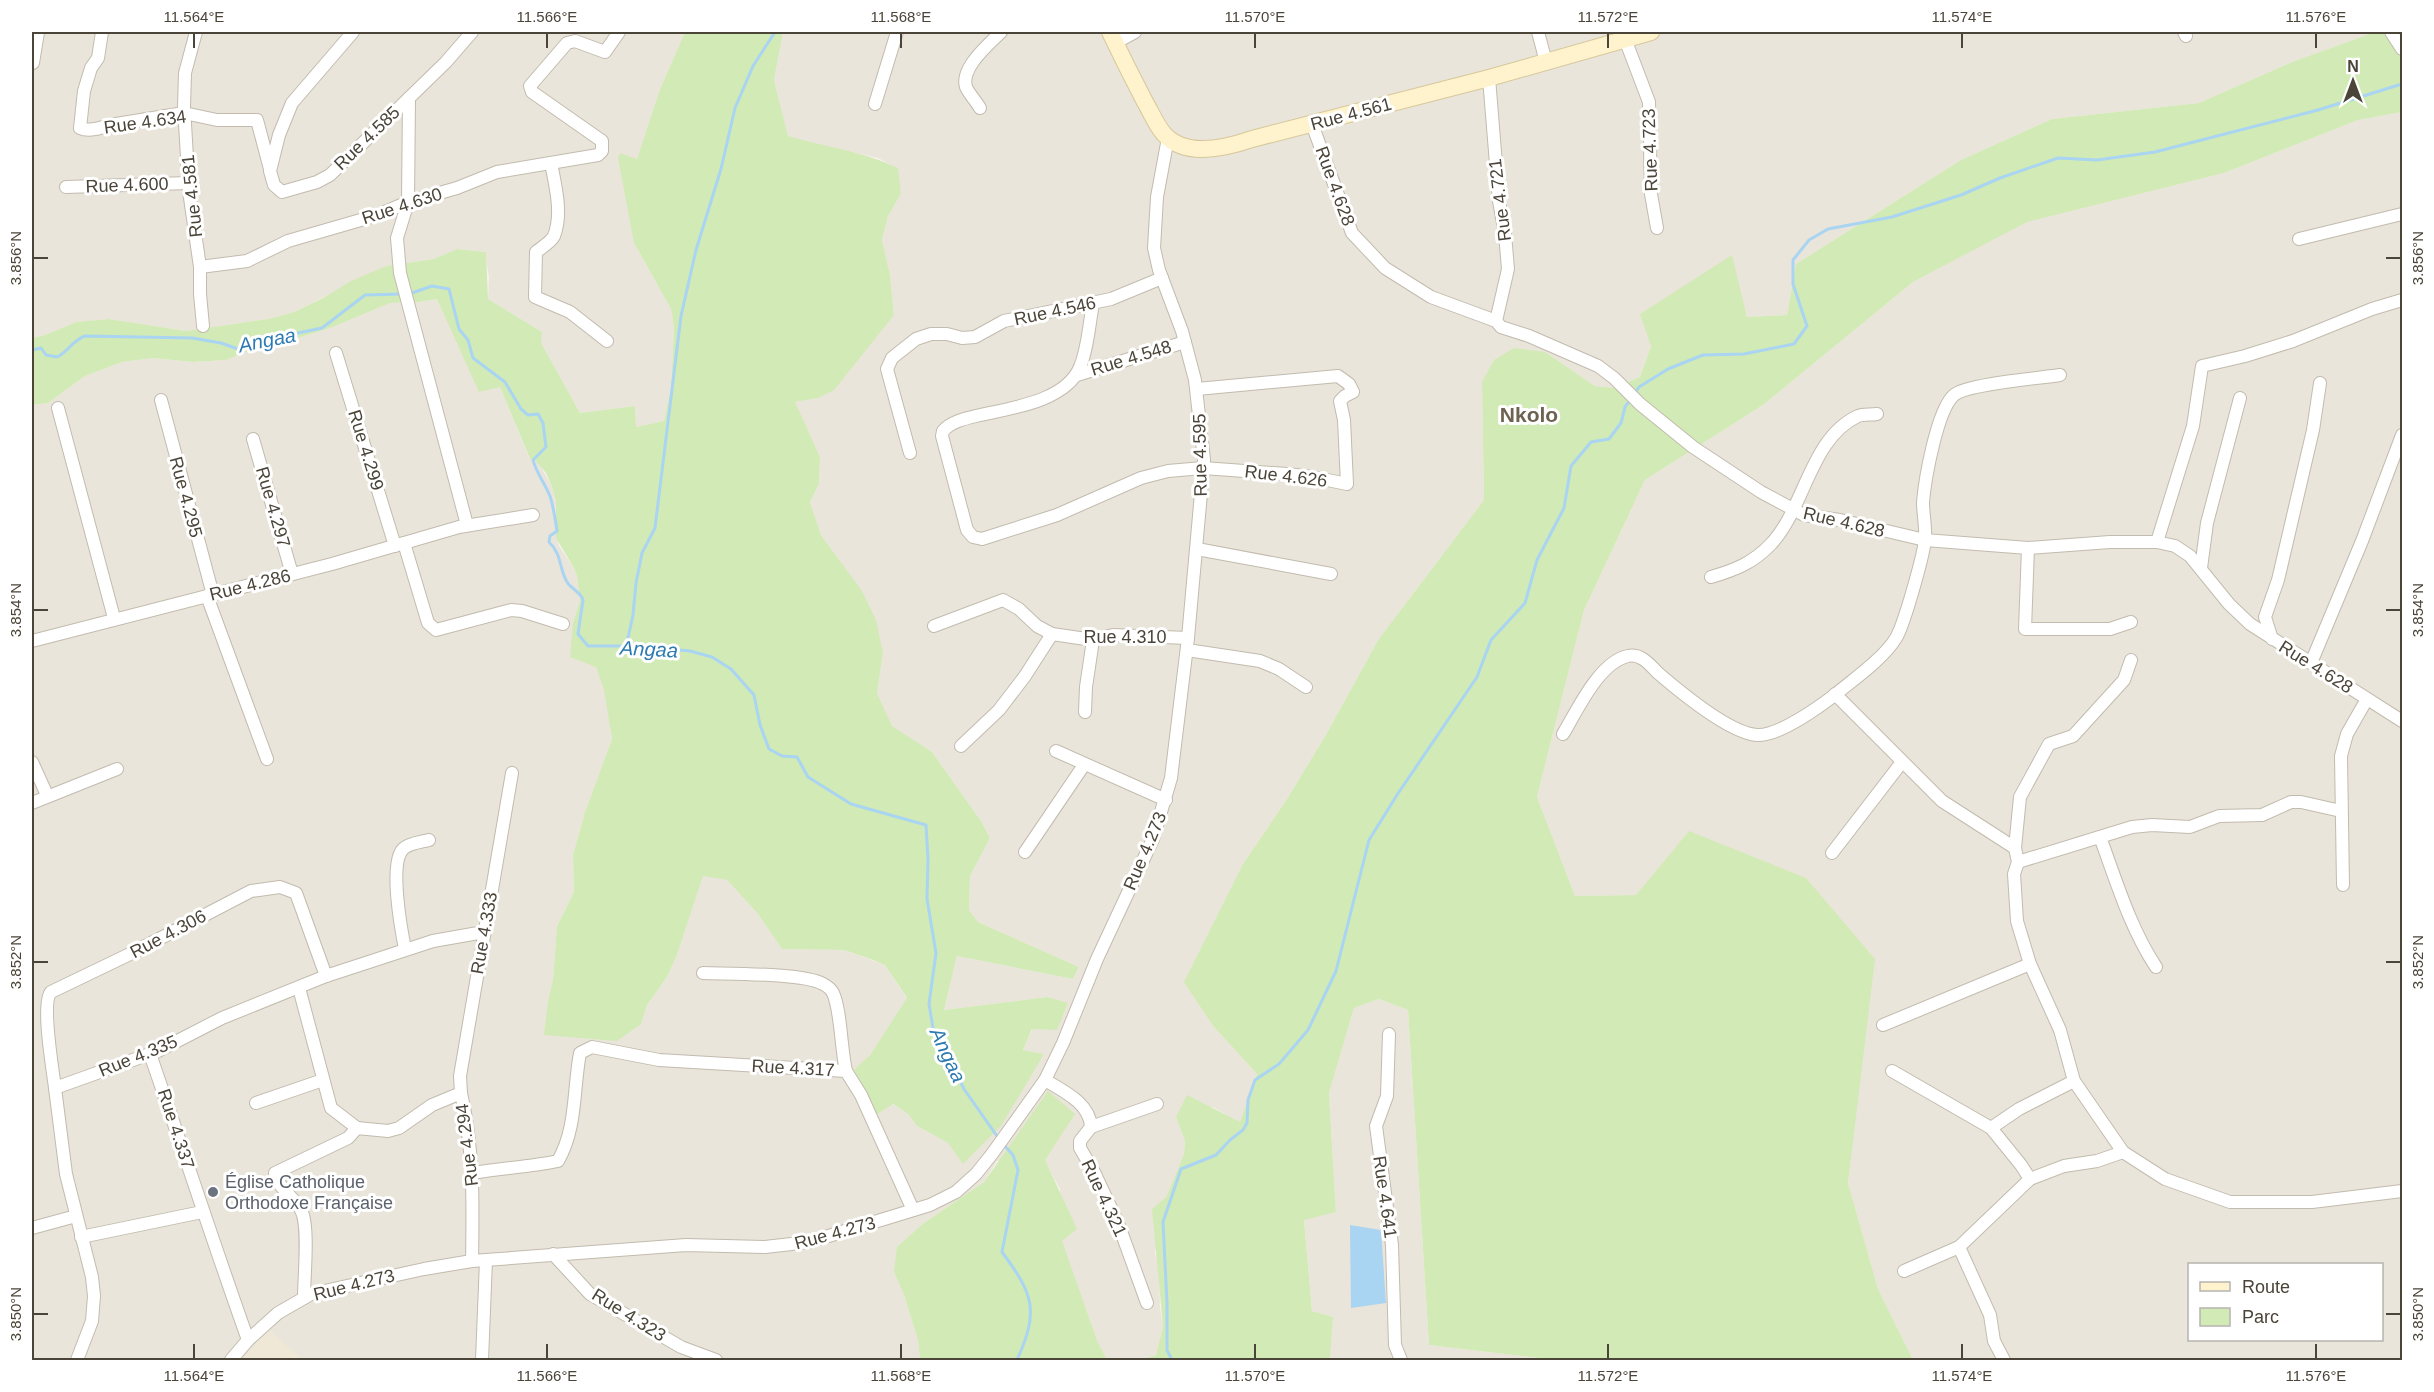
<svg xmlns="http://www.w3.org/2000/svg" width="2434" height="1392" viewBox="0 0 2434 1392" font-family="Helvetica,sans-serif">
  <rect width="100%" height="100%" fill="#f6f3ec"/>
  <g fill="#eae5da" fill-rule="evenodd">
    <polygon points="32,32 685,32 660,89 637,159 634,243 671,309 674,328 671,388 664,421 636,427 635,406 580,413 540,343 542,332 488,299 489,277 485,252 457,249 434,259 386,266 294,312 268,319 186,331 109,319 76,322 45,335 32,338"/>
    <polygon points="783,32 2375,32 2292,62 2199,103 2052,119 1961,160 1796,264 1787,315 1747,317 1731,256 1651,346 1640,377 1614,388 1595,386 1545,352 1482,382 1484,500 1378,640 1327,733 1287,799 1243,864 1214,1027 1257,1074 1240,1123 1213,1107 1176,1117 1185,1141 1184,1154 1166,1197 1155,1253 1159,1267 1160,1307 1163,1326 1156,1355 1139,1360 1107,1360 1097,1340 1061,1240 1060,1189 1044,1160 997,1161 984,1182 924,1223 894,1272 904,1295 918,1340 920,1360 32,1360 32,405 48,403 85,376 122,362 153,358 193,362 225,360 270,342 301,337 333,327 390,303 419,302 437,299 449,323 500,387 529,458 534,459 539,464 551,484 556,501 555,529 559,546 574,568 577,576 580,600 573,623 596,667 605,690 612,739 585,812 573,855 574,892 557,926 553,979 548,1001 641,1024 647,1005 667,977 677,955 703,875 727,880 758,914 782,949 844,950 885,965 907,999 870,1055 854,1071 876,1115 892,1104 908,1114 917,1126 948,1143 1043,1054 1023,1050 1047,997 944,1010 957,956 1073,979 1079,967 978,922 969,910 970,876 990,838 981,821 932,752 892,727 877,693 883,653 840,561 821,535 810,502 819,484 820,457 794,402 818,398 861,353 894,315 890,275 882,240 888,216 901,194 897,168 878,158 788,137 774,80"/>
    <path d="M2402 112V1360H1913L1878 1289 1848 1183 1858 1089 1636 895 1575 896 1537 797 1584 610 1645 480 1763 405 1913 282 2026 222 2224 173 2358 120ZM2190 1264H2382V1340H2190Z"/>
    <polygon points="1379,999 1408,1010 1429,1345 1539,1358 1540,1360 1330,1360 1333,1317 1312,1311 1304,1219 1336,1212 1329,1093 1354,1008"/>
  </g>
  <polygon fill="#efe8d6" points="270,1330 302,1360 303,1360 241,1360"/>
  <g fill="#d2eab5">
    <path d="M685 32H783L774 80 788 136C825 147 863 151 898 168L901 194 888 216 882 240 890 275 894 315 834 390 818 398 795 402 820 457 819 484 810 502 821 535 862 591 876 620 883 653 877 693 892 726 932 752 981 821 990 838 970 876 969 910 978 922 1079 967 1073 979 957 956 944 1010 1047 997 1068 1003 1057 1030 1032 1029 1023 1050 1044 1054 1001 1126 963 1164 948 1143 917 1126 908 1114 893 1104 876 1115 854 1070 870 1055 907 998 885 965 873 960 844 950 782 949 758 914 727 880 703 876 677 955 667 977 647 1005 641 1024 617 1041 544 1035 548 1001 553 979 557 926 574 892 573 855 585 812 612 739 604 690 596 667 570 657 573 623 580 600 577 576 574 568 556 538V501L551 484 546 473 534 459H530L500 387 479 392 437 299 419 302 390 303 333 327 301 337 270 342 226 360 193 362 153 358 122 362 85 376 48 403 32 405V338L45 335 76 322 109 319 186 331 268 319 294 312 323 298 351 281 386 266 434 259 457 249 486 252 488 299 542 332 541 343 580 413 635 406 636 427 664 421 671 388 674 328 671 309 634 243 618 158 620 153 637 159 660 89Z"/>
    <polygon points="2375,32 2402,32 2402,112 2358,120 2224,173 2027,222 1913,282 1763,405 1645,480 1584,610 1537,797 1575,896 1636,895 1689,831 1806,878 1875,959 1848,1183 1878,1289 1913,1360 1540,1360 1539,1358 1429,1345 1408,1010 1379,999 1354,1008 1329,1093 1336,1212 1304,1220 1312,1311 1333,1317 1330,1360 1139,1360 1156,1355 1163,1326 1152,1209 1166,1197 1184,1154 1185,1141 1176,1117 1187,1095 1240,1122 1257,1074 1214,1027 1184,982 1243,864 1287,799 1327,733 1378,640 1484,500 1482,382 1494,360 1514,348 1545,352 1595,386 1614,388 1640,377 1651,346 1640,314 1732,255 1747,317 1787,315 1796,264 1961,160 2052,119 2199,103 2292,62"/>
    <polygon points="1048,1091 1075,1114 1045,1160 1077,1229 1062,1241 1097,1340 1107,1360 920,1360 918,1340 904,1295 894,1272 897,1247 924,1223 984,1182"/>
  </g>
  <polygon fill="#a9d4f2" points="1350,1225 1381,1230 1386,1303 1351,1308"/>
  <g fill="none" stroke-linecap="round" stroke-linejoin="round">
    <g stroke="#a9d4f2" stroke-width="3">
      <path d="M409 294 432 286 449 289 459 329 468 340 473 358 505 382 521 409 528 415 538 414 543 423 546 447 533 460C536 472 544 482 549 494 552 499 556 523 557 531L550 536 549 542C562 554 559 569 567 582 571 589 580 591 583 600L578 634 588 646H636L690 651 712 657 731 669 754 695 760 725 769 749 782 756 797 757 808 777 851 804 926 825 928 858 927 899 936 953 929 1004 933 1028 964 1089 999 1139"/>
      <path d="M32 350 41 348 46 355 57 357C68 352 73 340 85 336L192 338 221 343 238 349 250 343 322 328 365 295 402 294"/>
      <polyline points="1635,393 1639,387 1668,369 1703,355 1744,354 1794,344 1807,326 1793,284 1793,260 1809,240 1828,229 1892,217 1961,195 2000,178 2058,158 2097,160 2155,152 2318,110 2402,84"/>
      <polyline points="626,647 633,615 636,583 642,553 655,528 681,316 696,250 721,169 735,108 753,66 775,32"/>
      <path d="M1003 1144 1013 1155 1018 1170 1002 1252C1034 1295 1039 1311 1017 1360"/>
      <polyline points="1172,1360 1167,1350 1167,1303 1163,1222 1181,1169 1216,1155 1230,1140 1243,1130 1247,1123 1248,1100 1255,1080 1279,1064 1308,1030 1336,971 1369,840 1397,795 1477,677 1491,640 1525,603 1537,560 1564,508 1571,466 1591,442 1609,439 1621,423 1625,407 1630,400"/>
    </g>
    <g stroke="#c2bbae" stroke-width="14">
      <g id="minor">
        <path d="M102 32 98 58 91 68 84 91 80 128C89 132 101 128 110 125L184 113 217 120H257L270 169"/>
        <polyline points="196,32 185,73 184,107 189,191 200,267 200,294 203,326"/>
        <polyline points="353,32 292,103 279,135 270,171 274,185 282,192 317,182 330,175 446,62 472,32"/>
        <polyline points="1538,32 1546,62"/>
        <polyline points="2184,32 2186,36"/>
        <polyline points="2391,32 2402,49"/>
        <polyline points="1625,39 1649,102 1651,194 1657,228"/>
        <polyline points="1115,43 1135,32"/>
        <polyline points="33,63 38,32"/>
        <polyline points="1489,78 1499,201 1505,234 1508,269 1496,321"/>
        <polyline points="409,98 408,202 397,238 400,273 467,525"/>
        <polyline points="875,104 897,32"/>
        <path d="M980 108C976 101 969 94 966 87 960 68 989 44 1001 32"/>
        <polyline points="1312,124 1352,233 1385,268 1431,297 1496,321 1501,327 1529,336 1598,366 1614,378 1640,404 1693,447 1761,492 1804,515 1840,520 1925,540 2028,548 2110,542 2157,542 2175,546 2190,556 2229,604 2250,624 2402,721"/>
        <path d="M551 163C555 185 563 213 554 236 551 242 541 248 536 252L535 297 570 312 607 341"/>
        <polyline points="66,187 188,183"/>
        <polyline points="2299,239 2402,214"/>
        <polyline points="200,267 247,261 288,241 378,215 408,202 457,188 497,172 598,155 602,151 602,141 532,92 530,86 567,43 575,41 605,52 619,32"/>
        <path d="M1093 304C1089 324 1088 348 1080 367 1066 401 1012 408 980 415 968 418 951 421 943 431L942 436 967 530 973 537 982 539 1057 515 1141 478 1168 471 1203 468 1287 474 1313 477 1347 484 1344 420 1340 401 1345 396 1353 392 1349 384 1338 376 1197 389"/>
        <polyline points="336,353 395,546"/>
        <polyline points="1077,375 1185,342"/>
        <polyline points="161,400 213,595"/>
        <polyline points="58,408 114,618"/>
        <polyline points="253,439 292,574"/>
        <polyline points="910,453 887,369 892,358 916,339 931,334 947,334 962,338 975,337 1004,321 1111,299 1162,278"/>
        <polyline points="2157,542 2193,426 2202,366 2245,356 2293,341 2372,309 2402,300"/>
        <polyline points="404,543 428,623 436,630 511,610 522,611 563,624"/>
        <polyline points="2028,548 2025,629 2110,629 2131,622"/>
        <polyline points="1197,549 1331,574"/>
        <polyline points="2201,568 2207,523 2240,398"/>
        <path d="M1711 577C1735 570 1753 563 1771 544 1805 508 1810 438 1858 416 1863 414 1871 415 1877 414"/>
        <polyline points="207,596 267,759"/>
        <polyline points="934,626 1003,600 1019,609 1037,626 1052,634 1093,640 1113,635 1188,638"/>
        <polyline points="2272,639 2265,617 2278,580 2313,430 2320,383"/>
        <polyline points="32,641 332,564 459,527 533,515"/>
        <polyline points="1187,650 1260,661 1279,669 1306,687"/>
        <polyline points="2311,663 2362,541 2402,435"/>
        <polyline points="1835,694 1942,801 2015,848 2018,862 2014,874 2017,921 2030,964 2060,1030 2074,1081 2123,1152 2165,1179 2230,1202 2312,1202 2402,1191"/>
        <polyline points="1085,712 1086,687 1093,640"/>
        <path d="M1563 734C1577 711 1599 662 1628 656 1641 653 1650 665 1658 673 1679 691 1729 733 1757 735 1779 736 1819 707 1836 694 1854 679 1884 658 1896 638 1904 625 1924 554 1925 539 1926 527 1923 514 1923 502 1925 479 1937 410 1954 395 1966 384 2041 378 2060 375"/>
        <polyline points="961,746 999,710 1025,676 1052,634"/>
        <polyline points="1056,751 1166,800"/>
        <polyline points="32,762 47,795"/>
        <polyline points="32,803 117,769"/>
        <path d="M2100 837C2116 880 2130 928 2156 967"/>
        <polyline points="2015,848 2020,797 2049,744 2073,736 2124,680 2131,660"/>
        <polyline points="1025,852 1084,765"/>
        <polyline points="1832,853 1902,762"/>
        <polyline points="2018,862 2132,827 2152,825 2190,827 2219,816 2262,815 2291,802 2301,802 2341,811"/>
        <polyline points="2343,885 2341,756 2347,734 2367,699"/>
        <path d="M405 949C401 929 389 863 403 849 409 843 422 842 429 840"/>
        <path d="M703 973C729 974 804 973 823 984 827 986 831 989 833 993 841 1010 841 1050 846 1071"/>
        <polyline points="299,988 331,1108 357,1128"/>
        <polyline points="1883,1025 2030,964"/>
        <polyline points="1389,1034 1387,1096 1376,1126 1392,1245 1395,1345 1401,1360"/>
        <path d="M150 1054C183 1149 214 1245 248 1340"/>
        <polyline points="1892,1071 1991,1128 2021,1165 2030,1179 1959,1247 1904,1271"/>
        <path d="M1045 1080C1063 1091 1090 1103 1091 1127L1080 1141V1148L1094 1172 1118 1223 1147 1303"/>
        <path d="M55 1088C53 1071 41 1003 51 992L132 953 251 891 280 887 296 893 326 976"/>
        <polyline points="461,1093 460,1076 512,773"/>
        <polyline points="256,1103 323,1080"/>
        <polyline points="1091,1127 1157,1104"/>
        <polyline points="1991,1128 2019,1109 2074,1081"/>
        <path d="M473 1173C501 1168 530 1167 558 1161 577 1128 573 1090 580 1053L592 1047 659 1060 846 1071 861 1095 913 1210"/>
        <polyline points="2030,1179 2064,1166 2097,1161 2123,1152"/>
        <polyline points="32,1228 76,1216"/>
        <polyline points="81,1237 202,1212"/>
        <polyline points="1959,1247 1990,1315 1994,1341 2004,1360"/>
        <polyline points="553,1254 590,1294 681,1347 716,1360"/>
        <path d="M304 1298C304 1277 309 1229 302 1212 296 1198 276 1187 275 1173L348 1138 357 1128 388 1131 399 1128 432 1105 461 1093C474 1149 473 1204 472 1261"/>
        <polyline points="77,1360 92,1321 94,1296 92,1277 66,1174 55,1088 158,1051 222,1018 326,976 433,941 484,932"/>
        <polyline points="231,1360 248,1340 278,1313 311,1294 424,1269 472,1261 686,1245 765,1247 809,1242 930,1205 956,1192 976,1174 992,1154 1045,1080 1063,1043 1097,959 1153,839 1171,778 1188,638 1204,460 1195,380 1182,331 1159,270 1154,248 1157,197 1168,138"/>
        <polyline points="482,1360 486,1260"/>
      </g>
    </g>
    <g stroke="#d6c79b" stroke-width="18">
      <path id="secondary" d="M1110 32C1121 55 1133 79 1145 102 1151 112 1156 125 1164 134 1185 158 1226 148 1252 139L1489 78 1651 32"/>
    </g>
    <use href="#minor" stroke="#fff" stroke-width="12"/>
    <use href="#secondary" stroke="#fff3cd" stroke-width="16"/>
  </g>
  <path fill="none" stroke="#4b4439" stroke-width="2" d="M194 33V48M547 33V48M901 33V48M1255 33V48M1608 33V48M1962 33V48M2316 33V48M33 258H48M2386 258H2401M33 610H48M2386 610H2401M33 962H48M2386 962H2401M33 1314H48M2386 1314H2401M194 1344V1359M547 1344V1359M901 1344V1359M1255 1344V1359M1608 1344V1359M1962 1344V1359M2316 1344V1359"/>
  <circle fill="#6b7280" stroke="#fff" stroke-width="2" cx="213" cy="1192" r="6"/>
  <g text-anchor="middle" dominant-baseline="central" stroke-width="6" stroke-linejoin="round" paint-order="stroke">
    <g font-size="18" fill="#4b4439" stroke="#fff">
      <text transform="translate(1351 114) rotate(-15)">Rue 4.561</text>
      <text transform="translate(145 122) rotate(-8)">Rue 4.634</text>
      <text transform="translate(367 138) rotate(-44)">Rue 4.585</text>
      <text transform="translate(1650 150) rotate(-92)">Rue 4.723</text>
      <text transform="translate(127 185) rotate(-2)">Rue 4.600</text>
      <text transform="translate(1335 186) rotate(70)">Rue 4.628</text>
      <text transform="translate(192 196) rotate(-96)">Rue 4.581</text>
      <text transform="translate(1500 200) rotate(-97)">Rue 4.721</text>
      <text transform="translate(402 206) rotate(-18)">Rue 4.630</text>
      <text transform="translate(1055 311) rotate(-12)">Rue 4.546</text>
      <text transform="translate(1131 358) rotate(-17)">Rue 4.548</text>
      <text transform="translate(366 450) rotate(73)">Rue 4.299</text>
      <text transform="translate(1200 455) rotate(-91)">Rue 4.595</text>
      <text transform="translate(1286 476) rotate(7)">Rue 4.626</text>
      <text transform="translate(186 497) rotate(75)">Rue 4.295</text>
      <text transform="translate(273 507) rotate(74)">Rue 4.297</text>
      <text transform="translate(1844 522) rotate(13)">Rue 4.628</text>
      <text transform="translate(250 585) rotate(-14)">Rue 4.286</text>
      <text x="1125" y="637">Rue 4.310</text>
      <text transform="translate(2316 667) rotate(32)">Rue 4.628</text>
      <text transform="translate(1145 851) rotate(-67)">Rue 4.273</text>
      <text transform="translate(484 933) rotate(-80)">Rue 4.333</text>
      <text transform="translate(168 934) rotate(-28)">Rue 4.306</text>
      <text transform="translate(138 1056) rotate(-22)">Rue 4.335</text>
      <text transform="translate(793 1068) rotate(3)">Rue 4.317</text>
      <text transform="translate(176 1129) rotate(72)">Rue 4.337</text>
      <text transform="translate(467 1145) rotate(-97)">Rue 4.294</text>
      <text transform="translate(1385 1197) rotate(82)">Rue 4.641</text>
      <text transform="translate(1104 1198) rotate(65)">Rue 4.321</text>
      <text transform="translate(835 1233) rotate(-15)">Rue 4.273</text>
      <text transform="translate(354 1285) rotate(-14)">Rue 4.273</text>
      <text transform="translate(629 1315) rotate(32)">Rue 4.323</text>
    </g>
    <g font-size="18" fill="#5b616d" stroke="#fff" text-anchor="start">
      <text x="225" y="1182">Église Catholique<tspan x="225" dy="21">Orthodoxe Française</tspan></text>
    </g>
    <g font-size="20" font-style="italic" fill="#2e7ab2" stroke="#fff">
      <text transform="translate(267 340) rotate(-11)">Angaa</text>
      <text transform="translate(649 649) rotate(3)">Angaa</text>
      <text transform="translate(948 1055) rotate(65)">Angaa</text>
    </g>
    <g font-size="21" font-weight="bold" fill="#6e6250" stroke="#fff">
      <text x="1529" y="414">Nkolo</text>
    </g>
  </g>
  <rect width="2434" height="1392" fill="none" stroke="#ffffff" stroke-width="66"/>
  <rect x="2188" y="1263" width="195" height="78" fill="#ffffff" stroke="#b7b4b0" stroke-width="1.5"/>
  <rect x="2200" y="1282" width="30" height="9" fill="#fff3cd" stroke="#b7b4b0" stroke-width="1.5"/>
  <text x="2242" y="1293" font-size="18" fill="#4b4439">Route</text>
  <rect x="2200" y="1308" width="30" height="18" fill="#d2eab5" stroke="#b7b4b0" stroke-width="1.5"/>
  <text x="2242" y="1323" font-size="18" fill="#4b4439">Parc</text>
  <g transform="translate(2353 81)" stroke="#ffffff" stroke-width="4.5" paint-order="stroke">
  <path d="M0-4.5L10 22L0 15L-10 22Z" fill="#4b4439"/>
  <text y="-9" font-size="16" font-weight="bold" text-anchor="middle" fill="#4b4439">N</text>
  </g>
  <rect x="33" y="33" width="2368" height="1326" fill="none" stroke="#4b4439" stroke-width="2"/>
  <g font-size="15" text-anchor="middle" fill="#4b4439">
    <text x="194" y="22">11.564°E</text>
    <text x="547" y="22">11.566°E</text>
    <text x="901" y="22">11.568°E</text>
    <text x="1255" y="22">11.570°E</text>
    <text x="1608" y="22">11.572°E</text>
    <text x="1962" y="22">11.574°E</text>
    <text x="2316" y="22">11.576°E</text>
    <text transform="translate(16 258) rotate(-90)" y="5">3.856°N</text>
    <text transform="translate(2418 258) rotate(-90)" y="5">3.856°N</text>
    <text transform="translate(16 610) rotate(-90)" y="5">3.854°N</text>
    <text transform="translate(2418 610) rotate(-90)" y="5">3.854°N</text>
    <text transform="translate(16 962) rotate(-90)" y="5">3.852°N</text>
    <text transform="translate(2418 962) rotate(-90)" y="5">3.852°N</text>
    <text transform="translate(16 1314) rotate(-90)" y="5">3.850°N</text>
    <text transform="translate(2418 1314) rotate(-90)" y="5">3.850°N</text>
    <text x="194" y="1381">11.564°E</text>
    <text x="547" y="1381">11.566°E</text>
    <text x="901" y="1381">11.568°E</text>
    <text x="1255" y="1381">11.570°E</text>
    <text x="1608" y="1381">11.572°E</text>
    <text x="1962" y="1381">11.574°E</text>
    <text x="2316" y="1381">11.576°E</text>
  </g>
</svg>
